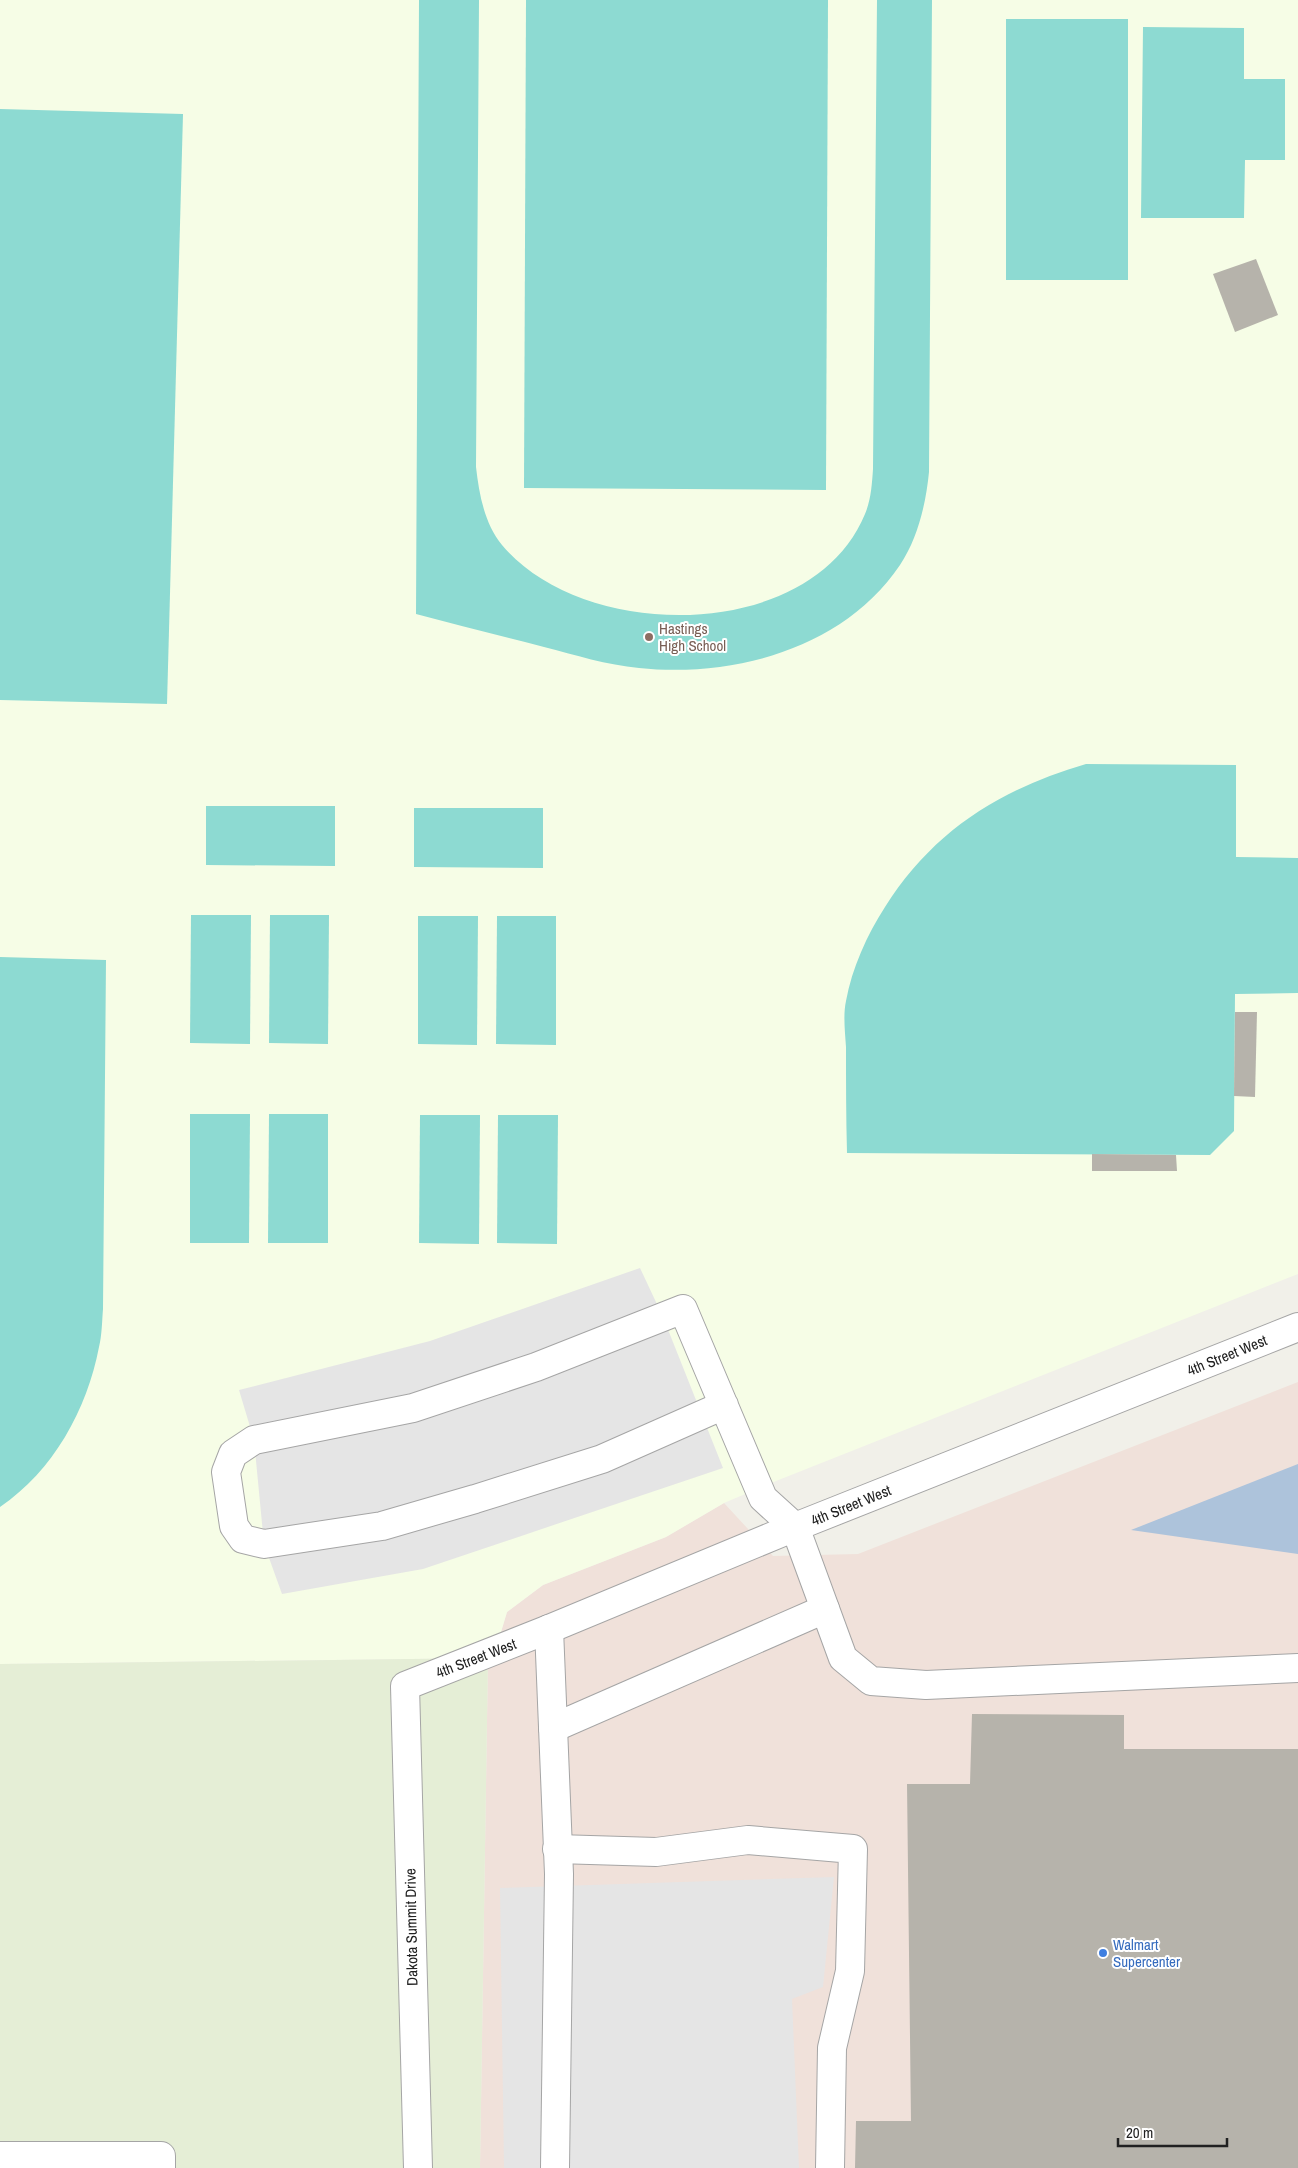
<svg xmlns="http://www.w3.org/2000/svg" width="1298" height="2168" viewBox="0 0 1298 2168" font-family="'Archivo Narrow',sans-serif">
  <rect width="100%" height="100%" fill="#f1f0e9"/>
  <polygon fill="#f0e1da" points="1298,1382 1298,2168 480,2168 488,1658 498,1642 507,1612 543,1585 666,1537 724,1503 773,1556 858,1554"/>
  <polygon fill="#f6fde6" points="0,0 1298,0 1298,1274 776,1481 724,1503 666,1537 543,1585 507,1612 498,1642 488,1658 0,1664"/>
  <polygon fill="#e5eed6" points="488,1658 480,2168 0,2168 0,1664"/>
  <g fill="#8ddad2">
    <path d="M419 0H479L476 467C479 493 484 523 502 545 584 643 812 643 865 514 871 500 872 484 873 469L877 0H932L929 472C926 503 918 538 900 565 844 648 735 678 639 668 607 665 575 655 544 647 501 636 458 625 416 614Z"/>
    <polygon points="526,0 828,0 826,490 524,488"/>
    <rect x="1006" y="19" width="122" height="261"/>
    <polygon points="1143,27 1244,28 1244,79 1285,79 1285,160 1245,160 1244,218 1141,218"/>
    <polygon points="0,109 183,114 167,704 0,700"/>
    <path d="M1086 764 1236 765V857L1298 858V993L1235 994 1234 1131 1210 1155 847 1153C846 1117 846 1082 846 1047 845 1032 843 1015 846 1001 852 968 867 935 885 907 933 831 1000 789 1086 764Z"/>
    <polygon points="206,806 335,806 335,866 206,865"/>
    <polygon points="414,808 543,808 543,868 414,867"/>
    <polygon points="191,915 251,915 250,1044 190,1043"/>
    <polygon points="270,915 329,915 328,1044 269,1043"/>
    <polygon points="418,916 478,916 477,1045 418,1044"/>
    <polygon points="497,916 556,916 556,1045 496,1044"/>
    <path d="M0 957 106 960 103 1309C102 1321 102 1335 99 1347 87 1410 53 1471 0 1507Z"/>
    <polygon points="190,1114 250,1114 249,1243 190,1243"/>
    <polygon points="269,1114 328,1114 328,1243 268,1243"/>
    <polygon points="420,1115 480,1115 479,1244 419,1243"/>
    <polygon points="498,1115 558,1115 557,1244 497,1243"/>
  </g>
  <g fill="#e5e5e5">
    <polygon points="640,1268 663,1317 723,1468 423,1569 282,1594 264,1544 254,1440 239,1390 430,1341"/>
    <polygon points="834,1877 823,1987 792,1999 799,2168 504,2168 500,1888"/>
  </g>
  <polygon fill="#adc3db" points="1298,1464 1298,1554 1131,1530"/>
  <g fill="#b6b3ab">
    <polygon points="1256,259 1278,315 1235,332 1213,274"/>
    <polygon points="1235,1012 1257,1012 1255,1097 1234,1096"/>
    <polygon points="1092,1154 1176,1155 1177,1171 1092,1171"/>
    <polygon points="972,1714 1124,1715 1124,1749 1298,1749 1298,2168 855,2168 856,2121 911,2121 907,1784 970,1784"/>
  </g>
  <g fill="none" stroke-linecap="round" stroke-linejoin="round">
    <g stroke="#a5a5a5" stroke-width="30">
      <g id="minor">
        <polyline points="724,1405 602,1459 475,1499 382,1526 264,1544 243,1539 234,1526 226,1472 233,1454 254,1440 413,1408 536,1367 683,1309 763,1498 795,1527 843,1658 871,1681 926,1685 1298,1668"/>
        <polyline points="549,1629 559,1874 555,2168"/>
        <polyline points="553,1728 825,1609"/>
        <polyline points="557,1849 656,1852 748,1840 853,1849 850,1971 832,2048 830,2168"/>
        <polyline points="0,2156 161,2156 161,2168"/>
        <polyline points="418,2168 405,1686 549,1629 795,1527 1298,1327"/>
      </g>
    </g>
    <use href="#minor" stroke="#fff" stroke-width="28"/>
  </g>
  <circle fill="#8d6e63" stroke="#fff" stroke-width="2" cx="649" cy="637" r="5"/>
  <circle fill="#3f7fe0" stroke="#fff" stroke-width="2" cx="1103" cy="1953" r="5"/>
  <g text-anchor="middle" dominant-baseline="central" stroke-width="4" stroke-linejoin="round" paint-order="stroke">
    <g font-size="15" fill="#785e54" stroke="#fff" text-anchor="start">
      <text x="659" y="628">Hastings<tspan x="659" dy="17">High School</tspan></text>
    </g>
    <g font-size="15" fill="#212121" stroke="#fff">
      <text transform="translate(1227 1355) rotate(-22)">4th Street West</text>
      <text transform="translate(851 1505) rotate(-22)">4th Street West</text>
      <text transform="translate(476 1658) rotate(-21)">4th Street West</text>
      <text transform="translate(411 1927) rotate(-91)">Dakota Summit Drive</text>
    </g>
    <g font-size="15" fill="#366cbe" stroke="#fff" text-anchor="start">
      <text x="1113" y="1944">Walmart<tspan x="1113" dy="17">Supercenter</tspan></text>
    </g>
  </g>
  <path d="M1118 2138v8h109v-8" fill="none" stroke="#212121" stroke-width="2.5"/>
  <text x="1126" y="2138" font-size="15" fill="#212121" stroke="#ffffff" stroke-width="4" paint-order="stroke">20 m</text>
</svg>
